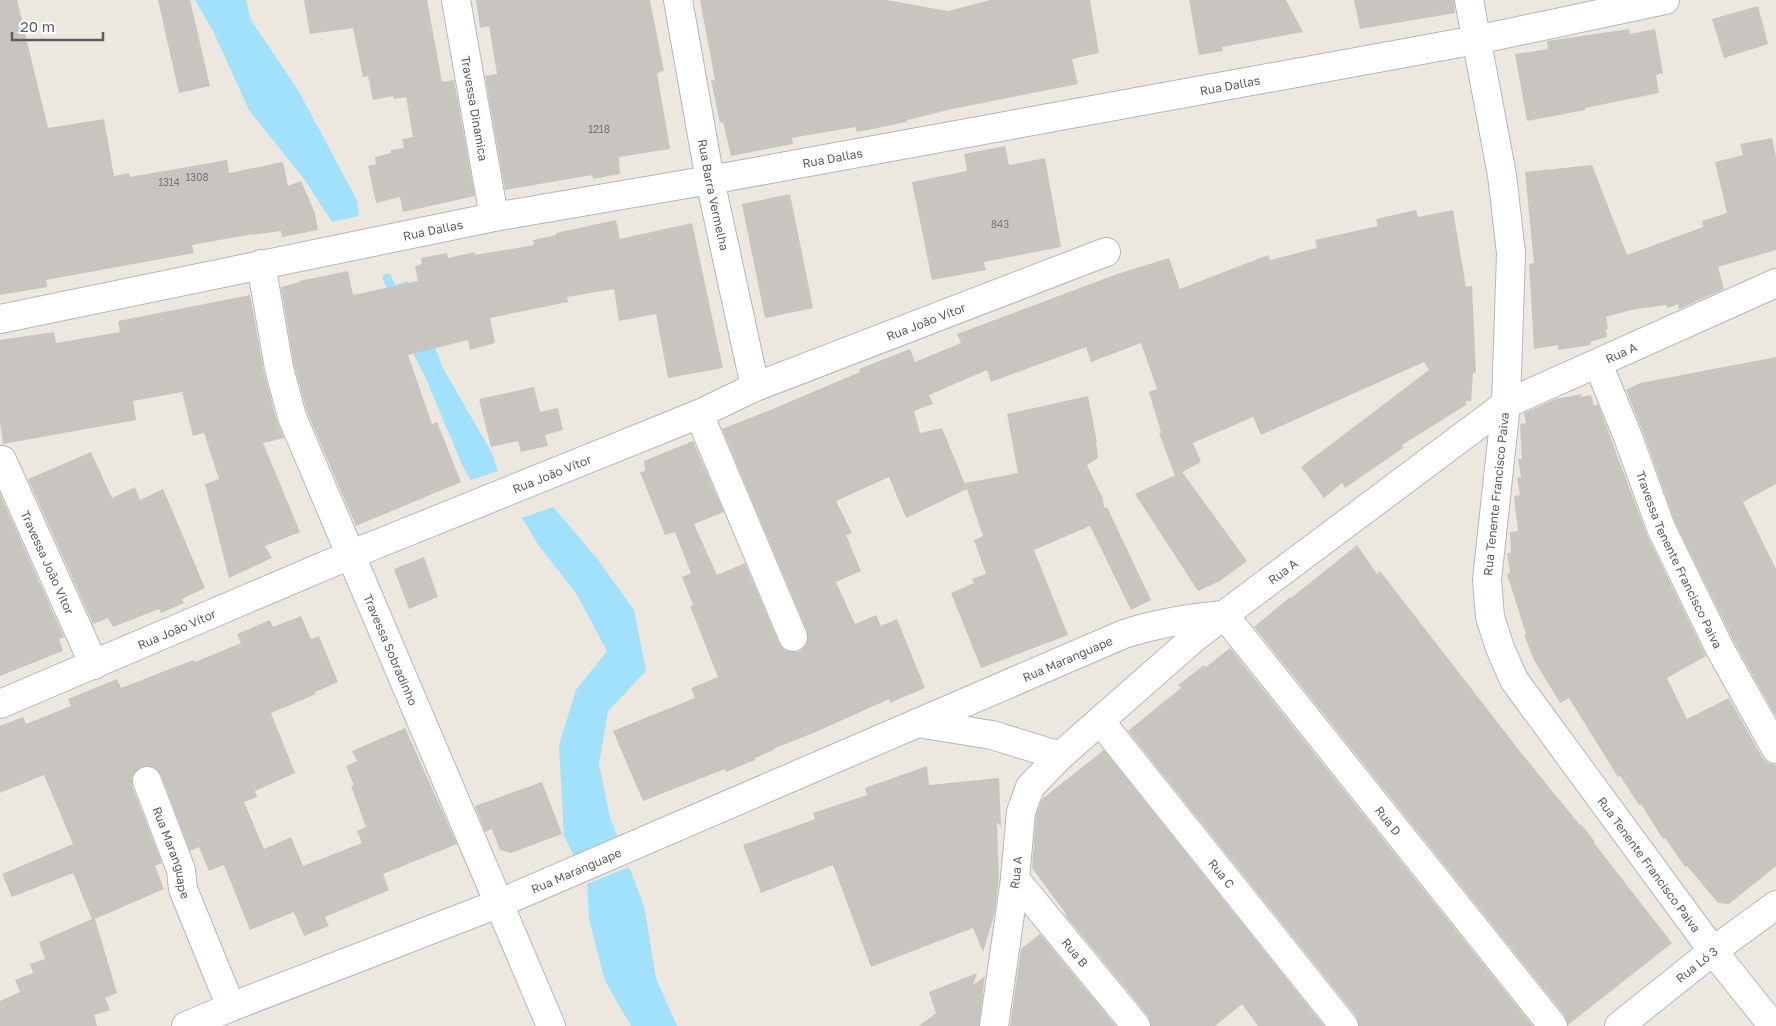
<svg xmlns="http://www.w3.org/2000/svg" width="1776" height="1026" viewBox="0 0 1776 1026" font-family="'Golos Text',sans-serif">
  <rect width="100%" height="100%" fill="#ece8e0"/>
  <g fill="#a1e1fc">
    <polygon points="195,0 246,0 251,20 298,90 357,200 359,216 332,222 304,179 249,110 214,33"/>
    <polygon points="408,281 444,370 492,453 498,471 471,480 463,467 427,381 399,325 387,288"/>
    <polygon points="553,507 596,557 634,610 646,671 608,711 599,764 610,817 620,843 576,860 564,836 559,745 576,690 607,651 576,593 539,546 522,518"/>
    <polygon points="629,867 644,906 656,978 677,1026 631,1026 605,981 589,919 587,884"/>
  </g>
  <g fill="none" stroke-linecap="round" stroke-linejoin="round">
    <polyline stroke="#a1e1fc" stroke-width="9" points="387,278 396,297"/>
  </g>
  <g fill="#c8c5c0">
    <polygon points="0,0 17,0 48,128 104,119 114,176 129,173 130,177 227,160 229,173 283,162 288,186 301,181 315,213 318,230 282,237 281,231 253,235 253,234 192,245 194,253 46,280 47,287 0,295"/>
    <polygon points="158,0 190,0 210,86 179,93"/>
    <polygon points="304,0 427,0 442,82 454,80 475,196 403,212 400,197 376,203 368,166 376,164 375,157 391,153 391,150 404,148 402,139 413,137 406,97 394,99 393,96 373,100 368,76 363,77 353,28 310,34"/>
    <polygon points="476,0 650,0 664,71 657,73 670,149 619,157 620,174 593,179 592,175 505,190 485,76 497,74 489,26 480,28"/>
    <polygon points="700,0 887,0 948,11 990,0 1090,0 1099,53 1072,59 1078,84 952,109 907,120 907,122 857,132 855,127 792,138 793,144 731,156 723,122 720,123 711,80 715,80"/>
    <polygon points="1189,0 1286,0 1303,32 1222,47 1223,51 1199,55"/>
    <polygon points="1354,0 1454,0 1455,13 1360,29"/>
    <polygon points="1758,6 1768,44 1724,58 1712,19"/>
    <polygon points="1629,29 1630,34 1655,29 1663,73 1656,75 1659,93 1585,108 1585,110 1527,121 1515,54 1548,49 1547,41"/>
    <polygon points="1772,138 1776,156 1776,250 1718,267 1724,289 1679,309 1678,304 1668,308 1666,305 1631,310 1606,317 1608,329 1606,330 1607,337 1590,342 1591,345 1558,350 1558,345 1534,349 1529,264 1534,263 1525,172 1592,165 1627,255 1703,227 1702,221 1727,213 1715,162 1743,155 1740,144"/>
    <polygon points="1005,146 1009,165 1045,158 1061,247 984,262 986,270 932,280 912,182 967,171 964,154"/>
    <polygon points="790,194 813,308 765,318 742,204"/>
    <polygon points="1416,210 1418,217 1453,210 1466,287 1472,286 1476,373 1473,373 1471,401 1466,401 1466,405 1402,445 1403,448 1345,488 1342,483 1324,498 1301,467 1429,370 1424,362 1261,435 1253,417 1193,443 1201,462 1175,476 1159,433 1161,432 1149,392 1157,389 1141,343 1091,362 1086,347 991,382 987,370 929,395 933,404 914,411 920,433 942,428 967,489 906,518 889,477 836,501 852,533 846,535 861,571 836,582 855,624 876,615 881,626 897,619 925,688 890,703 889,699 818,731 773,749 774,750 755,758 755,760 726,772 725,769 643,801 613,731 695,698 691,688 718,677 690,606 693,605 682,577 691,573 675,532 665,535 640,472 645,471 644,461 693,441 724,512 694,524 717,575 745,563 779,643 784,650 792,652 799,652 806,646 808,638 807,631 722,429 768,411 860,372 859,369 910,349 915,362 961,343 957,334 1117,274 1169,258 1180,289 1268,255 1270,260 1317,248 1315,240 1378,226 1376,219"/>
    <polygon points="616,220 620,239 692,223 723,368 668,378 656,314 619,321 614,289 567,297 568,302 490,318 495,343 470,350 468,340 408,355 432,424 437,422 461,482 356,526 307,412 294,365 281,287 300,282 299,281 348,271 353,295 418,281 415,266 422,264 421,258 447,253 448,258 475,252 475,255 534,245 533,240 556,235 556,233"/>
    <polygon points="250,295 264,372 277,421 284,438 263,443 300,532 265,546 272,558 229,578 205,484 219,479 204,433 193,436 182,392 133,401 136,420 3,444 0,422 0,340 54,332 56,343 120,332 118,321"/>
    <polygon points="1776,357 1776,484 1743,502 1776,569 1776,717 1734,642 1675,522 1643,432 1626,390 1640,383"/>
    <polygon points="534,387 540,412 558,408 563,430 545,435 548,446 521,452 518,441 491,447 479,399"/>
    <polygon points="1581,394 1581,397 1591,395 1594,406 1598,404 1647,535 1706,656 1667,678 1687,719 1729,698 1762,757 1768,763 1776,765 1776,866 1729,904 1718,903 1687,866 1685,867 1665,838 1663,839 1641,804 1639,805 1620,776 1618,777 1569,698 1560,703 1534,660 1524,635 1526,634 1507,574 1510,573 1507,553 1511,553 1510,532 1518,531 1514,496 1520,495 1517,478 1521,477 1518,459 1522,459 1520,424 1526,423 1524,413 1556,399"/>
    <polygon points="1088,396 1097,442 1096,442 1098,458 1087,465 1103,499 1104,508 1107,507 1151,600 1131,610 1090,526 1034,550 1068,635 981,668 951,593 974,583 972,579 986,574 974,540 983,536 965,483 1018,473 1007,414"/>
    <polygon points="91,452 112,498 135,487 140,500 163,489 205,588 182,599 184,603 161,613 159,609 113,627 108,618 93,624 28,479"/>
    <polygon points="1182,472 1247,561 1220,581 1198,591 1135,494"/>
    <polygon points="0,494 64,637 59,639 63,651 0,676"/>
    <polygon points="1357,545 1377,574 1380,571 1522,754 1580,825 1581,824 1595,842 1594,843 1672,943 1568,1025 1565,1016 1254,627 1290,597 1291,598"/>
    <polygon points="424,557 438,597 409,609 394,569"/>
    <polygon points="301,616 311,639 319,636 338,682 315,692 316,694 271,713 295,773 255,791 257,797 244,802 264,849 291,837 303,866 362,843 357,831 366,827 351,786 354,785 346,766 357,761 352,751 405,728 457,844 383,874 389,890 325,917 329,926 304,936 294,912 250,930 224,865 209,871 199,847 190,851 161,775 156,769 150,766 141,767 135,772 132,778 132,786 162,863 155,866 164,889 95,919 117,993 105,998 110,1010 94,1015 97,1026 0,1026 0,1001 20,992 15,980 33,973 30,964 45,959 39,942 92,919 73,873 12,897 2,874 73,844 44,775 0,793 0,726 23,717 26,724 71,706 68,699 117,679 121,688 175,667 194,660 195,662 241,643 237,634 270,620 273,627"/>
    <polygon points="1230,648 1533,1026 1359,1026 1356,1016 1128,731 1181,688 1178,685 1204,665 1206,667"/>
    <polygon points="1104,750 1324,1026 1258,1026 1242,1004 1215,1026 1151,1026 1148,1016 1065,915 1066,914 1032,868 1036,815 1042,799"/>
    <polygon points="927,766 929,785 999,778 1001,827 997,822 999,877 995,912 983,952 973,928 871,967 833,865 761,893 743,845 815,819 813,813 867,795 865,788"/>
    <polygon points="542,782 562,834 511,853 500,850 492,829 485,832 475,806"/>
    <polygon points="1040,934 1116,1026 1010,1026 1021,949"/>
    <polygon points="977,973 973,985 985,976 979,1026 919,1026 936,1013 929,992"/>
  </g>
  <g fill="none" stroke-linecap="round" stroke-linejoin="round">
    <g stroke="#b3b7bb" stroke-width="30">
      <g id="minor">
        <path id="s1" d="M456 0 494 217"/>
        <path id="s2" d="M678 0 710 180 755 387"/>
        <path id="s3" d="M1469 0 1502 175 1511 253 1506 404 1487 580 1490 617 1500 648 1514 680 1713 951 1773 1026"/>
        <path id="s4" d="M261 264 279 368 292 417 551 1026"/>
        <path id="s5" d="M0 319 494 217 710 180 1476 40 1665 0"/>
        <path id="s6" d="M1598 364 1628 437 1661 528 1720 649 1776 749"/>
        <polyline points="699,414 793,637"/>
        <path id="s7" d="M2 460 94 665"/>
        <path id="s8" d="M0 704 350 555 699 414 755 387 1106 252"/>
        <path id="s9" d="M1100 721 1344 1026"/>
        <polyline points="917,723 992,735 1060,756"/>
        <path id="s10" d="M147 781 181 870 183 889 231 1007"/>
        <path id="s11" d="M1015 879 1136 1026"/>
        <path id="s12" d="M186 1026 231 1007 500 903 1124 634C1158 623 1189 618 1224 615L1553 1026"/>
        <path id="s13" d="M994 1026 1015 879 1021 812 1030 787 1060 756 1193 639 1224 615 1506 404 1776 283"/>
        <path id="s14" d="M1619 1026 1713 951 1776 905"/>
      </g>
    </g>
    <use href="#minor" stroke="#fff" stroke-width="28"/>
  </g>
  <g text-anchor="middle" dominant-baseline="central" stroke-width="4.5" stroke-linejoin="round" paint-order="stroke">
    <g font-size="10" fill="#757879">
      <text x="599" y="129">1218</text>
      <text x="197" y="177">1308</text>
      <text x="169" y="182">1314</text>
      <text x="1000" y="224">843</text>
    </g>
    <g font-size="12" fill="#595e61" stroke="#fff">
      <text stroke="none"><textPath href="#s5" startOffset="1252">Rua Dallas</textPath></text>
      <text stroke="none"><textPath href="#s1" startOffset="110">Travessa Dinamica</textPath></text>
      <text stroke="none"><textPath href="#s5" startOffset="848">Rua Dallas</textPath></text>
      <text stroke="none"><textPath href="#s2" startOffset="198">Rua Barra Vermelha</textPath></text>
      <text stroke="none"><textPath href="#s5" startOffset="442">Rua Dallas</textPath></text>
      <text stroke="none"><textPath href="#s8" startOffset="1002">Rua João Vítor</textPath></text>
      <text stroke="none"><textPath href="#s13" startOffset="980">Rua A</textPath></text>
      <text stroke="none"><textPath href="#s8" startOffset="598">Rua João Vítor</textPath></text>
      <text transform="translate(1496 494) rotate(-84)">Rua Tenente Francisco Paiva</text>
      <text stroke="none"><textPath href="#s6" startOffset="212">Travessa Tenente Francisco Paiva</textPath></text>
      <text stroke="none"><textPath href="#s7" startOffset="112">Travessa João Vitor</textPath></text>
      <text stroke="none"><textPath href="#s13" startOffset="575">Rua A</textPath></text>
      <text stroke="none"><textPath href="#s8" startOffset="192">Rua João Vítor</textPath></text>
      <text stroke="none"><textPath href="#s4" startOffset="409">Travessa Sobradinho</textPath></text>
      <text stroke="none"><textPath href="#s12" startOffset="955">Rua Maranguape</textPath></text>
      <text stroke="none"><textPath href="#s12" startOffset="1382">Rua D</textPath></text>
      <text stroke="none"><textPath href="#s10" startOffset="76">Rua Maranguape</textPath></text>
      <text stroke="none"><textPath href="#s3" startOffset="918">Rua Tenente Francisco Paiva</textPath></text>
      <text stroke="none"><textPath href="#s12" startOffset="420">Rua Maranguape</textPath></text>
      <text stroke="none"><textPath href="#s13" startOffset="155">Rua A</textPath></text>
      <text stroke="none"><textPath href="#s9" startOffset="195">Rua C</textPath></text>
      <text stroke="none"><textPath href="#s11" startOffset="95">Rua B</textPath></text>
      <text stroke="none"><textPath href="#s14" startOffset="99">Rua Ló 3</textPath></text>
    </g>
  </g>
  <path d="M12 32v8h91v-8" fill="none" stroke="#595e61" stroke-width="2.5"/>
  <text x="20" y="32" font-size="15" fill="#595e61" stroke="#ffffff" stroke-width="4" paint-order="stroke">20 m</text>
</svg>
